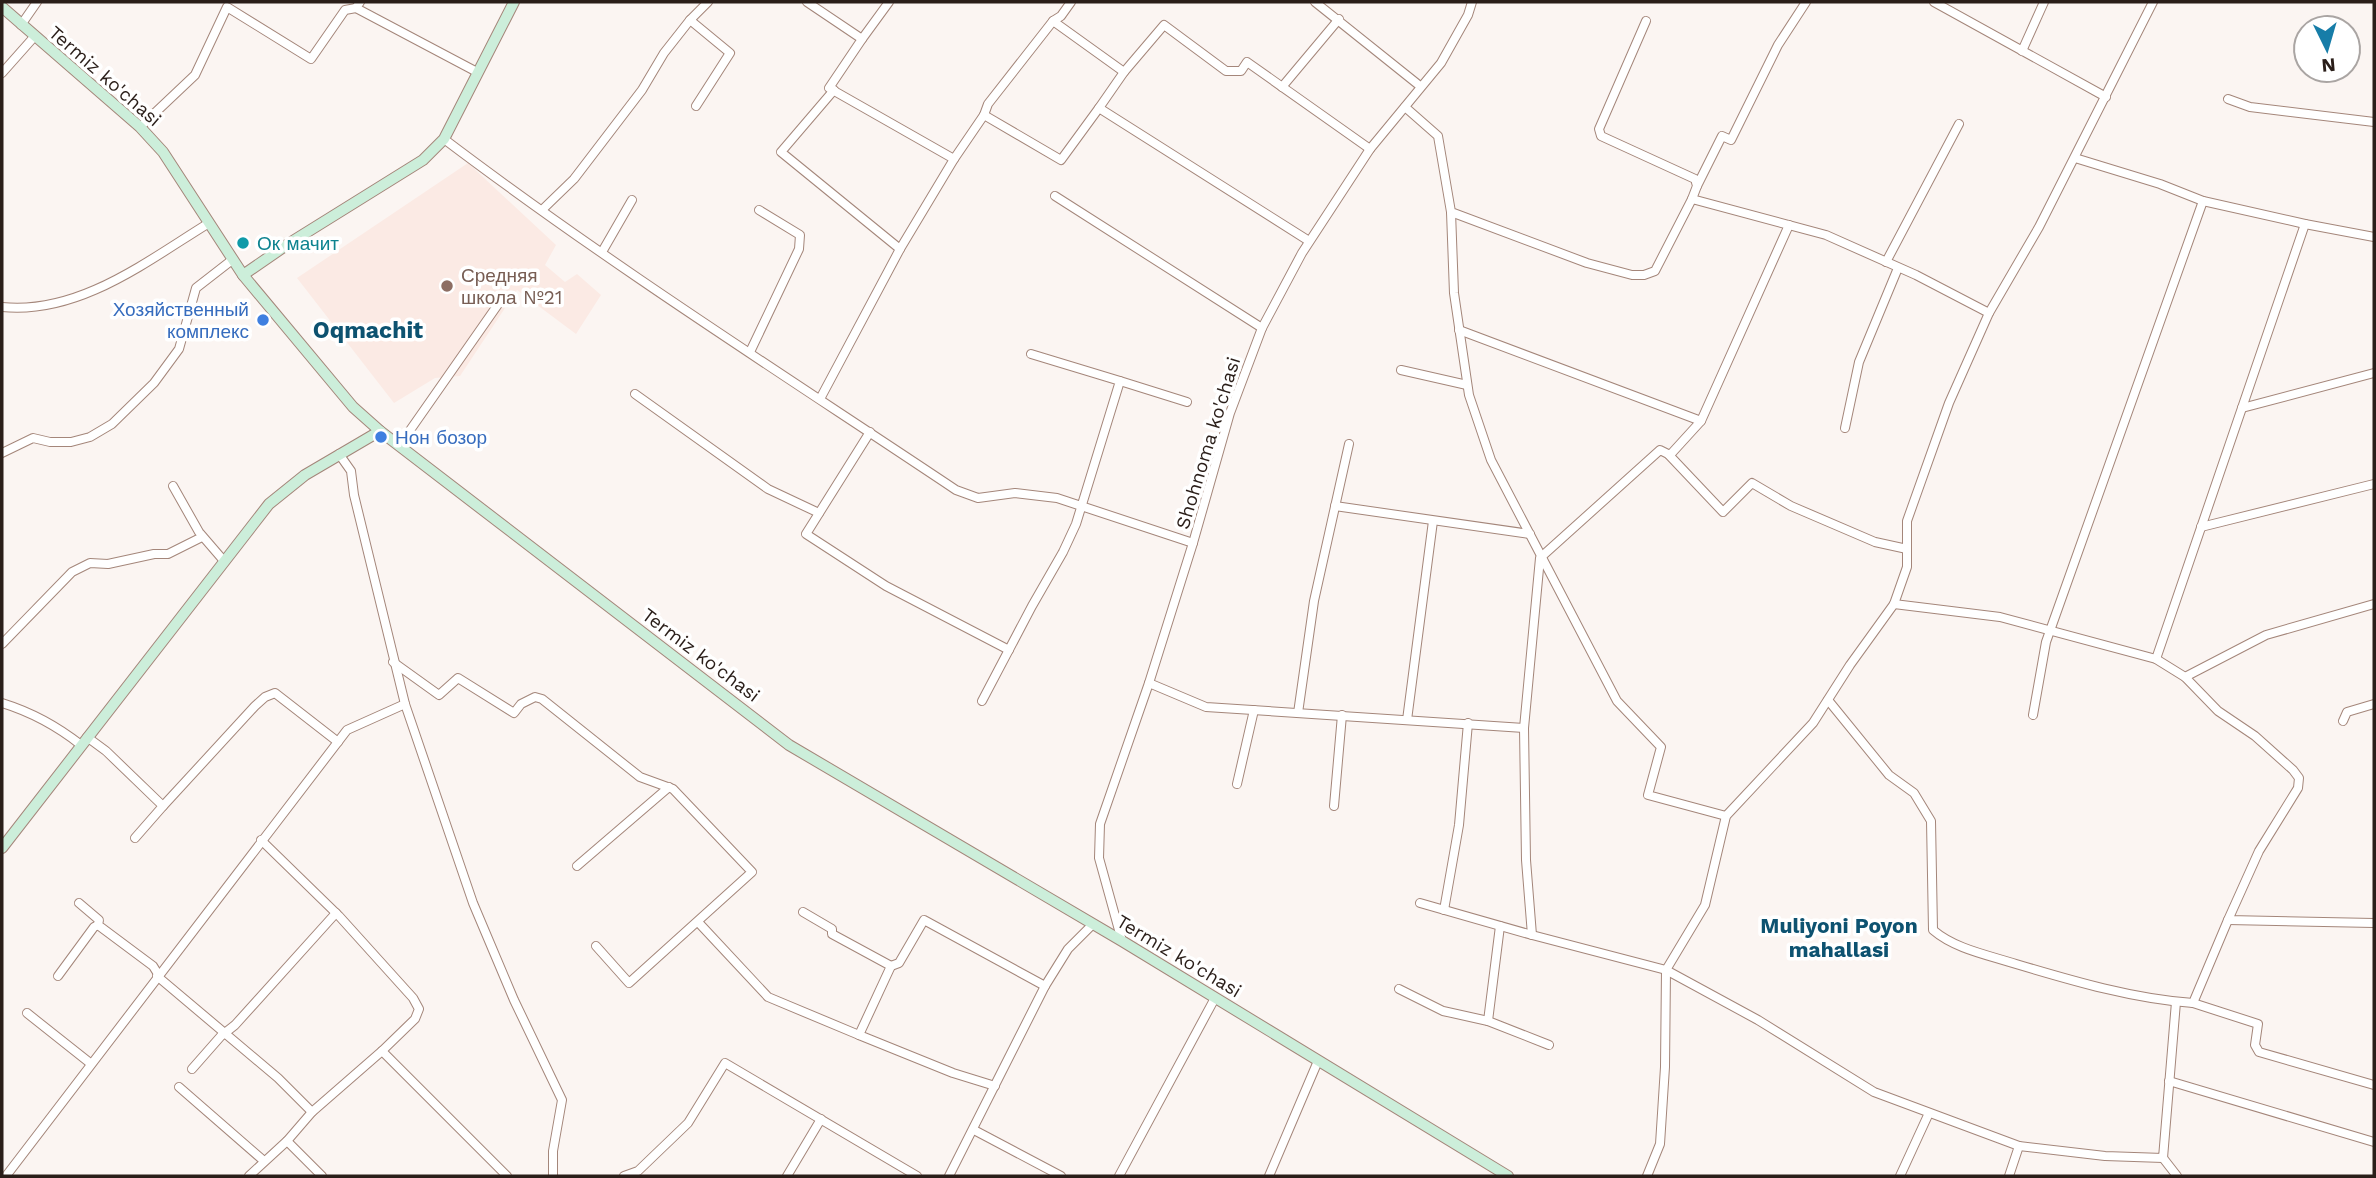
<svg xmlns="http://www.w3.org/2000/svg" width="2376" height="1178" viewBox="0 0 2376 1178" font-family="'Work Sans',sans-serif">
  <rect width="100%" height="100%" fill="#fbf5f2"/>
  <polygon fill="#fbeae4" points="468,163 556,245 545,265 565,282 577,274 601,295 576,334 517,290 460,376 435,378 394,403 297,278"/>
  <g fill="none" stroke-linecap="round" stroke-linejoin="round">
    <g stroke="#a4867a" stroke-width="10">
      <g id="minor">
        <polyline points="360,2 356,8 477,72"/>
        <polyline points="807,2 862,39 829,88 954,159 900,249"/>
        <polyline points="1315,2 1420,86"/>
        <polyline points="1934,2 2106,97"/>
        <polyline points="1053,21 1124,72 1099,108"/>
        <polyline points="1646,21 1599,129 1601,136 1695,179 1697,186 1692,199"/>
        <polyline points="21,25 37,2"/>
        <polyline points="862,39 889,2"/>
        <polyline points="2022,51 2044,2"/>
        <polyline points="1124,72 1164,25 1226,71 1241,71 1247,62 1370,149"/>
        <polyline points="2,73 34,37"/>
        <polyline points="1282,87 1339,19"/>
        <polyline points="2228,99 2250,107 2374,122"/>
        <polyline points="696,106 730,53 690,20 708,2"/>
        <polyline points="1405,107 1438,136 1451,212 1587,263 1632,275 1644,275 1655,271 1692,199 1826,235 1916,275 1989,313"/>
        <polyline points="984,115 988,104 1053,21 1061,16 1071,2"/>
        <polyline points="140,127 195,75 227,7 311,59 345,10 356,8"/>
        <path d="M444 139C609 264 784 375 956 490L978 498 1015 493 1057 498 1193 543"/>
        <polyline points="2075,158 2160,184 2203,201 2305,224 2156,659"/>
        <polyline points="954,159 984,115 1061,160 1099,108 1309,241"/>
        <polyline points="1697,186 1722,136 1731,140 1778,45 1806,2"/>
        <polyline points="1055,196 1262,328"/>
        <polyline points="543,209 574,179 642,90 664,53 690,20"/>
        <polyline points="1451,212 1454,293 1469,395 1491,460 1617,701 1661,747 1648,795 1726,816"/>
        <polyline points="2305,224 2374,237"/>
        <polyline points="602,252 632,200"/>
        <polyline points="1886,262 1959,124"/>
        <path d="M2 307C79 315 147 261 209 223"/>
        <polyline points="1459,330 1701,421 1789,225"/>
        <polyline points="750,352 799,249 800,235 759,210"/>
        <polyline points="1401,370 1467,385"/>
        <polyline points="1120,381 1187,402"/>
        <polyline points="635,394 768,489 819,513"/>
        <polyline points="820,399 900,249 781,152 834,90"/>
        <polyline points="2242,408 2374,373"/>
        <polyline points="1845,428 1859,362 1898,268"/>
        <polyline points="870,432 806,534 886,586 1009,650"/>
        <polyline points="399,446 499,303"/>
        <polyline points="2,453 33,438 50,442 71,442 90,437 112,424 154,383 179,349 196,288 232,260"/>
        <polyline points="339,454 351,471 354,495 405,704 473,903 514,1000 562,1100 553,1151 553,1176"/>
        <polyline points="1669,455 1723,512 1752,483 1791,506 1875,542 1907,549"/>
        <polyline points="173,486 199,532 224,561"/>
        <polyline points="1335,506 1530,534"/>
        <polyline points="2201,527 2374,484"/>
        <polyline points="1894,604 2000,617 2156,659 2185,677 2218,711 2255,736 2293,770 2299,778 2298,788 2259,851 2228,920 2374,923"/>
        <polyline points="2,644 72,572 90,563 108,564 154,554 168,554 202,537"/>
        <polyline points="393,662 439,695 458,678 514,713 521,704 535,697 542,699 640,777 673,789 752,872 629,983 596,946"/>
        <polyline points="2185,677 2266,635 2374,604"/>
        <polyline points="1149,683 1206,707 1524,728"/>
        <path d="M1828 700 1889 775 1914 793 1931 821 1933 930C1955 949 1988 955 2016 964 2073 981 2134 999 2193 1003L2228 920"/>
        <polyline points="982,701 1032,606 1063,552 1076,524 1120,381 1031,354"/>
        <path d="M2 703C31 712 57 726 81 745"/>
        <polyline points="1298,713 1314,601 1349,444"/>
        <polyline points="2033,715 2046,642 2203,201"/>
        <polyline points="1407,720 1433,521"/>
        <polyline points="2343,721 2347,712 2374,704"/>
        <polyline points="87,737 106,751 163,806 135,838"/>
        <polyline points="1237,784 1254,710"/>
        <polyline points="163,806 255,706 265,697 275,693 338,742"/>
        <polyline points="1334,806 1342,715"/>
        <polyline points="577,866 669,787"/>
        <polyline points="79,903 99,920 98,925 153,966 158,974"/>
        <polyline points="1420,903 1532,935 1666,970 1758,1020 1874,1092 2019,1146 2009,1176"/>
        <polyline points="1444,910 1459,825 1468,723"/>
        <polyline points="803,912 832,929 832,934 891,966 859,1035 953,1073 995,1086"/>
        <polyline points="698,922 768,997 859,1035"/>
        <polyline points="1500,926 1488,1021 1549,1045"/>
        <polyline points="1532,935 1526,860 1524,728 1540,558 1660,450 1670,455 1701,421"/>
        <polyline points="1122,941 1099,858 1100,824 1149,683 1193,543 1230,413 1262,328 1302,253 1370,149 1441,63 1468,15 1472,2"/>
        <polyline points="891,966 899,963 924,920 1045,986"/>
        <polyline points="58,976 94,927 98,925"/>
        <polyline points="157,976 278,1078 312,1112"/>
        <polyline points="1399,989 1443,1011 1488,1021"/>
        <polyline points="2193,1003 2258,1024 2255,1045 2259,1052 2374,1085"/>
        <polyline points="27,1013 90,1063"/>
        <polyline points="382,1051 507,1176"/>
        <polyline points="192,1069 221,1036 235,1025 336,913"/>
        <polyline points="2169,1081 2374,1142"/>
        <polyline points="179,1087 264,1161"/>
        <polyline points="974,1130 1061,1176"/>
        <polyline points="287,1141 322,1176"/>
        <polyline points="2019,1146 2105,1156 2163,1158 2176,1002"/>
        <polyline points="2163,1158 2177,1176"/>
        <polyline points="6,1176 347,730 405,704"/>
        <polyline points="249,1176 287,1141 312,1112 382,1051 415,1019 419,1009 413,998 339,916 261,840"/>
        <polyline points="624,1176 638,1171 688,1123 725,1063 917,1176"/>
        <polyline points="787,1176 821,1119"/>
        <polyline points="949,1176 1045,986 1068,949 1093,924"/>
        <polyline points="1119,1176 1215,998"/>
        <polyline points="1269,1176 1318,1061"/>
        <polyline points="1647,1176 1660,1144 1665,1067 1666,970 1705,905 1726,816 1813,723 1850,665 1894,604 1907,567 1907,521 1949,403 1989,313 2039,227 2153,2"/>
        <polyline points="1900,1176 1929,1113"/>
      </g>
    </g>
    <g stroke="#a4867a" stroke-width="12">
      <g id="secondary">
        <polyline points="2,7 140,127 163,152 243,275 353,407 380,431 789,745 1122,941 1508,1176"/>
        <polyline points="243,275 288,244 423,160 444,139 514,2"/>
        <polyline points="2,848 269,504 305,475 380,431"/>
      </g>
    </g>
    <use href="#minor" stroke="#fff" stroke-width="8"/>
    <use href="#secondary" stroke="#cceeda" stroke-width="10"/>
  </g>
  <circle fill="#0f9aa8" stroke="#fff" stroke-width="2.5" cx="243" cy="243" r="7"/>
  <circle fill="#8d6e63" stroke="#fff" stroke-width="2.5" cx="447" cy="286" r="7"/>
  <g fill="#3f7fe0" stroke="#fff" stroke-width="2.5">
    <circle cx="263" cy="320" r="7"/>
    <circle cx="381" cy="437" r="7"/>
  </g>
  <g text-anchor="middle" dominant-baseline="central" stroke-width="7" stroke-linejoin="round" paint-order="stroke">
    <g font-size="19" fill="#2a1e19" stroke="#fff">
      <text transform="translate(105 76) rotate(41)">Termiz ko'chasi</text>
      <text transform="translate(1208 443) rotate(-73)">Shohnoma ko'chasi</text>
      <text transform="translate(701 655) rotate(37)">Termiz ko'chasi</text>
      <text transform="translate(1179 956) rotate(31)">Termiz ko'chasi</text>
    </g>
    <g font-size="19" fill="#0d838f" stroke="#fff" text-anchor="start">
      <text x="257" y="243">Ок мачит</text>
    </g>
    <g font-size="19" fill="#785e54" stroke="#fff" text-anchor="start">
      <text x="461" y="275">Средняя<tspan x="461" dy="22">школа №21</tspan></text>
    </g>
    <g font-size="19" fill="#366cbe" stroke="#fff" text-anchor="end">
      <text x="249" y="309">Хозяйственный<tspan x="249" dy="22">комплекс</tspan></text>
      <text x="395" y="437" text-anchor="start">Нон бозор</text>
    </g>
    <g font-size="21" font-weight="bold" fill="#0d5270" stroke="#fff">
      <text x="1839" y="925">Muliyoni Poyon<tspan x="1839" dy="24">mahallasi</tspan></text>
    </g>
    <g font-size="23" font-weight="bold" fill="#0d5270" stroke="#fff">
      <text x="368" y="330">Oqmachit</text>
    </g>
  </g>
  <rect width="2376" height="1178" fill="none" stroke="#2a1e19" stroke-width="7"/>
  <g transform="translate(2327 49) rotate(175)"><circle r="33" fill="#ffffff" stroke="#aaa5a3" stroke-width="2"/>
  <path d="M0-5L12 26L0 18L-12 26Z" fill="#177da8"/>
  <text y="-10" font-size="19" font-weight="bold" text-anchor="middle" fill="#2a1e19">N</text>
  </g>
</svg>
